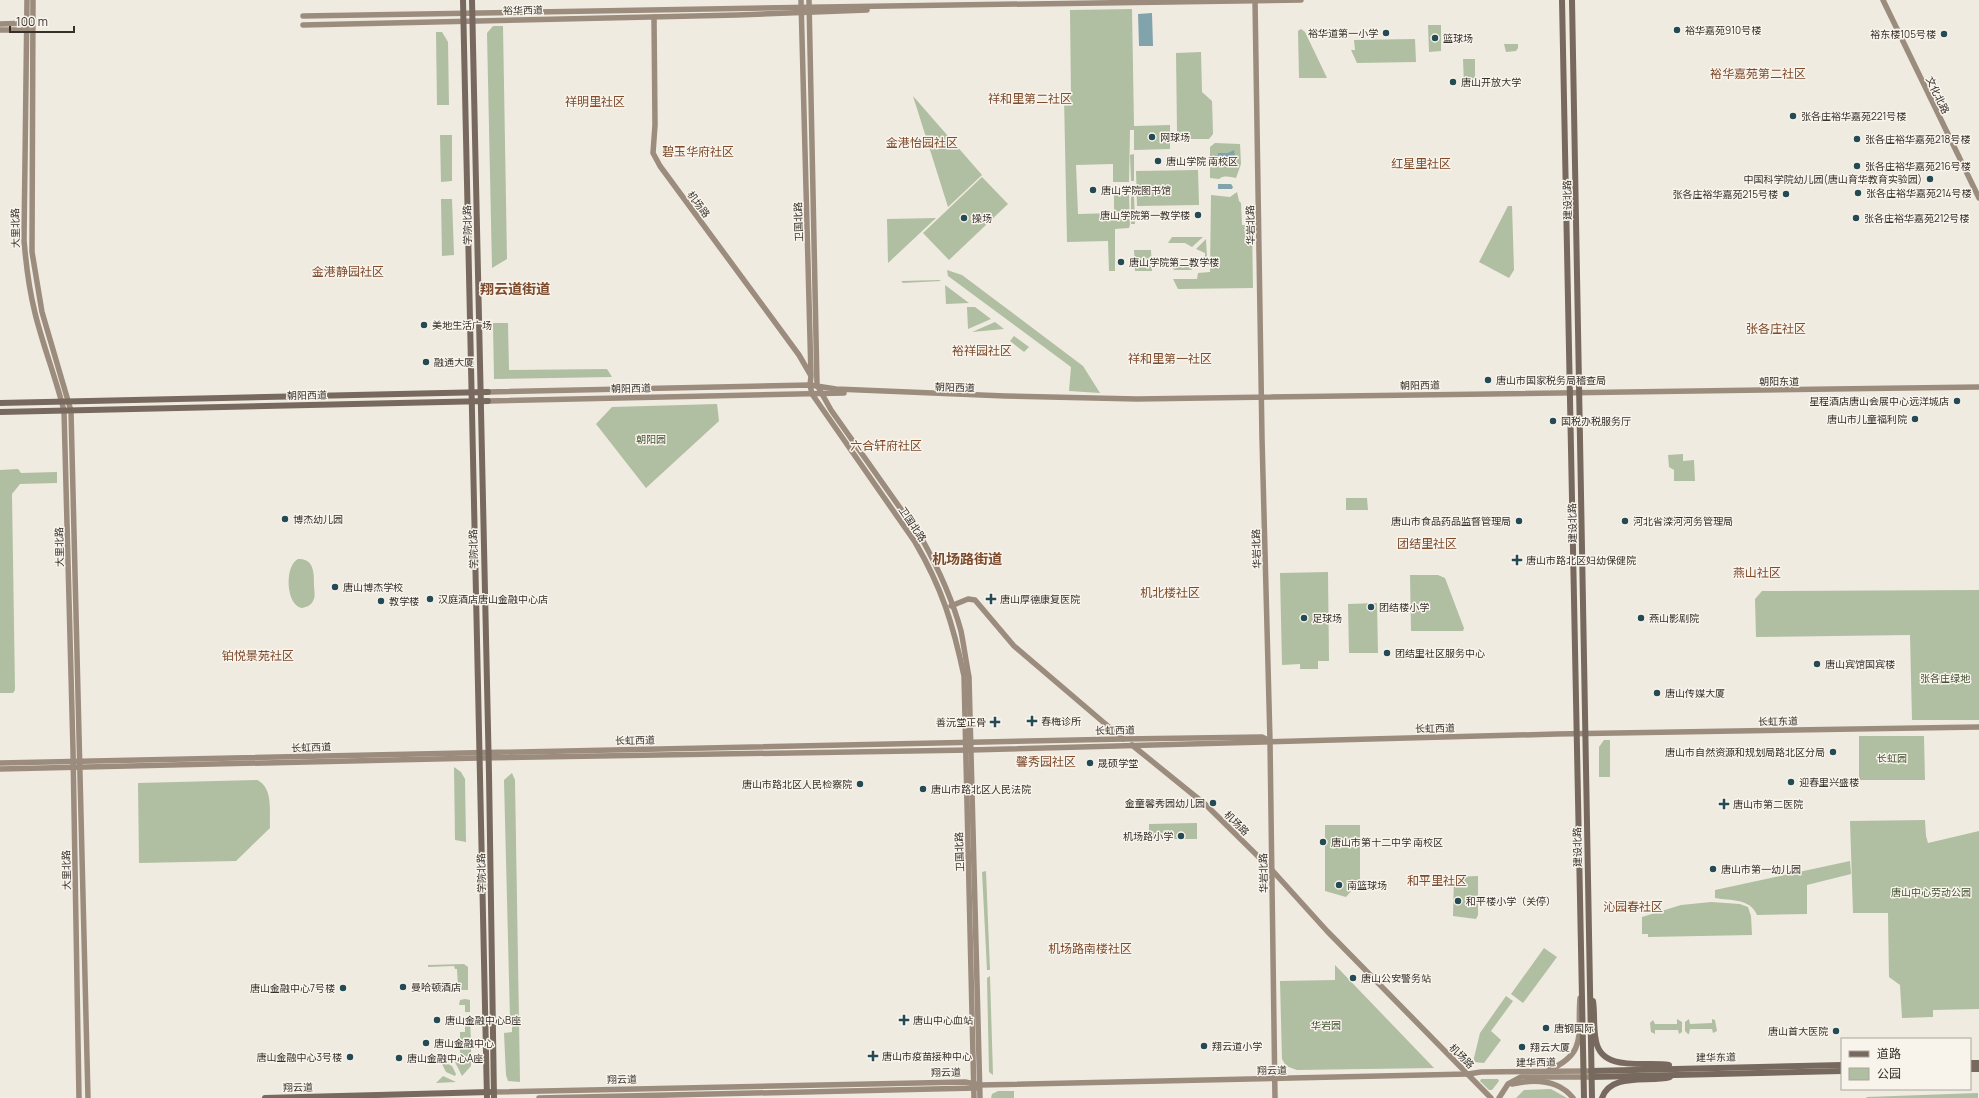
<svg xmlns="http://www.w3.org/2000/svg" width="1979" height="1098" viewBox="0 0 1979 1098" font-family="Manrope,'Noto Sans SC',sans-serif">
  <rect width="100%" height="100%" fill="#f0ebe0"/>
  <g fill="#b0bea1">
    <polygon points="1132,9 1134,126 1170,125 1170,149 1134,150 1134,130 1130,130 1129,182 1113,182 1113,164 1076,165 1078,214 1114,213 1114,195 1129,195 1130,225 1129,228 1115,229 1115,271 1109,271 1108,241 1067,242 1064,97 1071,96 1070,10"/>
    <polygon points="1428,25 1441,25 1441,51 1429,52"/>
    <polygon points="493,26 503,26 507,259 492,268 487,33"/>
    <polygon points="1301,29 1305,32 1327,78 1299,78 1298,31"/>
    <polygon points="436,32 442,32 448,42 449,105 437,105"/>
    <polygon points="1415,39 1416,62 1357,63 1351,50 1355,50 1354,40"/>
    <polygon points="1504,44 1518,44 1518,48 1516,51 1506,52"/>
    <polygon points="1201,52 1202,92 1212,101 1213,134 1209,139 1180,139 1177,131 1176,53"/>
    <polygon points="1463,59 1475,59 1475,84 1464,84"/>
    <polygon points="913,96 982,175 948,207"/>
    <polygon points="440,135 452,135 452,181 441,182"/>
    <path d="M1215 143 1240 144 1241 164 1236 178C1230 177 1224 175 1219 179L1210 178V147Z"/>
    <polygon points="1134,154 1134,181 1131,181 1130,155"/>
    <polygon points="1198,170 1199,205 1137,206 1136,171"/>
    <polygon points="982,177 1008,204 949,260 923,233"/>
    <polygon points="1237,192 1239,201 1241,203 1242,225 1252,225 1253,288 1178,289 1173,279 1197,279 1198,273 1210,272 1211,195 1230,197"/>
    <polygon points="1131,195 1134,196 1135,224 1131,224"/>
    <polygon points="441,199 452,199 454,255 442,256"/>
    <polygon points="1508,206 1512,206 1514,270 1509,278 1479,262"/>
    <polygon points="936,218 888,263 887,219"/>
    <polygon points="1172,237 1203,237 1192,247 1185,243 1168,243"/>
    <polygon points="1206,239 1207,258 1205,259 1205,253 1196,249"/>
    <polygon points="1134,250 1151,250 1152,271 1135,271"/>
    <polygon points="1171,261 1183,268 1190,264 1192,270 1174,270 1168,263"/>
    <polygon points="947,270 962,275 1083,366 1100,393 1069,391 1071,367 948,276"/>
    <polygon points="939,280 941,281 903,283 901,281"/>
    <polygon points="945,285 969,303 946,304"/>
    <polygon points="967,307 975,307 991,319 968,329"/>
    <polygon points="995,322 1004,329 972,332"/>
    <polygon points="508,323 509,370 607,369 612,377 494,379 493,323"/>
    <polygon points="1014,336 1029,347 1024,352 1010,341"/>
    <polygon points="717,404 719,421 646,488 596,424 612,407"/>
    <polygon points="1683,454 1683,461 1694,460 1695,481 1674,481 1674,470 1669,467 1668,455"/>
    <polygon points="18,469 21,473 57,472 57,483 20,484 12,494 15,690 13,693 0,693 0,470"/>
    <polygon points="1346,498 1367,498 1368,510 1346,510"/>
    <path d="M298 559C314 558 314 573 314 585 314 590 316 597 313 601 311 605 307 607 302 608 286 606 284 566 298 559Z"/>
    <polygon points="1328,572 1329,661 1318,661 1318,669 1300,669 1300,664 1282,665 1280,573"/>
    <polygon points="1410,575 1438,575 1445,578 1462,623 1464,628 1463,631 1411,631"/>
    <polygon points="1979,590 1979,720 1912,720 1910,635 1756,637 1755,599 1762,591"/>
    <polygon points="1377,603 1378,653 1349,653 1348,604"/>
    <polygon points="1859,736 1924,736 1925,780 1859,780"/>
    <polygon points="1604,740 1610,740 1610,777 1599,777 1599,747"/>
    <polygon points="454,767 461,772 465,779 466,842 455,840"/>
    <polygon points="512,773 515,780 520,1082 508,1081 506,1075 504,1033 512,1032 512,1021 510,1019 504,780"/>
    <path d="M257 780C274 788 269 812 270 828L236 861 139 863 138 783Z"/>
    <polygon points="1925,820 1926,836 1928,843 1979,831 1979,1009 1933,1010 1933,1017 1902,1018 1900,985 1889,977 1888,913 1853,913 1850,821"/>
    <polygon points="1197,823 1197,839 1149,839 1149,824"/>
    <polygon points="1325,825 1360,825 1360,881 1346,897 1325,891"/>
    <path d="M1850 861 1851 874 1807 885V914L1757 915C1750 898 1731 901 1715 898V890Z"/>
    <polygon points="986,871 990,970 987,970 982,872"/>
    <polygon points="1478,876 1478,915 1476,919 1453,916 1454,877"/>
    <polygon points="1711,902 1740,904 1748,907 1751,916 1752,935 1648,937 1648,934 1642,934 1642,917 1681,905"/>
    <polygon points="1544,948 1557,957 1523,1003 1511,994"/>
    <polygon points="464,964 468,967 468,990 454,990 454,987 458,986 457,969 455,969 454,966 428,967 428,965"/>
    <polygon points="1335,965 1434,1068 1297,1070 1286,1066 1282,1059 1280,981 1335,980"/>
    <polygon points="990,976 993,1075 989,1072 987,978"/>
    <polygon points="1506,996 1513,1001 1491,1031 1501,1040 1484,1063 1473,1062 1480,1033"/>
    <polygon points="465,999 470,1000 470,1012 465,1012 465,1005 459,1005 460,1000"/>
    <polygon points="1677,1019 1682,1022 1682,1032 1679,1034 1678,1030 1655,1030 1655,1034 1651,1032 1650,1023 1653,1020 1655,1024 1677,1024"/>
    <polygon points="1689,1019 1690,1024 1712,1023 1712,1019 1715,1020 1717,1031 1713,1033 1712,1029 1690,1029 1689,1034 1688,1034 1685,1031 1685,1022"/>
    <polygon points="465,1022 470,1022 471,1041 460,1040 460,1032 465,1032"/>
    <polygon points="468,1046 471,1046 471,1066 462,1076 455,1062 460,1057 460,1048 468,1048"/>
    <polygon points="444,1062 452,1066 456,1074 455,1076 446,1072 442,1064"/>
    <polygon points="443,1076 456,1082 436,1083"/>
    <polygon points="1481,1079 1498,1079 1499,1081 1492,1090 1489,1090 1480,1081"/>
    <polygon points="1551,1089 1567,1098 1516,1098 1524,1090"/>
    <polygon points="998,1091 1014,1091 1014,1098 991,1098 992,1094"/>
    <polygon points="1978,1093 1978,1098 1866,1098 1867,1097"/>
  </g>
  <g fill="#81a3ab">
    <polygon points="1152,13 1153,46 1139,46 1138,14"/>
    <polygon points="1234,150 1236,164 1226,160 1219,164 1218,153 1228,153"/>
    <polygon points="1218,184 1231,184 1233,187 1232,189 1218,189"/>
  </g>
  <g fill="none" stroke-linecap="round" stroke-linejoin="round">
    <g stroke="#9b8c7e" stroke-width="5.5">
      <path d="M27 0 24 240C26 265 29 289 35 313 43 346 56 378 64 411L73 750 79 1098"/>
      <polyline points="33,0 32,252 42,312 71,411 88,1098"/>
      <path d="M801 0 811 376 810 385 812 394 915 542C942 588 953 624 964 676L974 1098"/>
      <path d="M809 0 817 385 831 410 922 539C938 568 952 598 961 631 964 646 966 662 969 677L980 1098"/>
      <polyline points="1255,0 1262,438 1270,741 1275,1098"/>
      <polyline points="1883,0 1979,198"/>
      <path d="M303 16C636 8 968 6 1301 0"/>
      <polyline points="654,17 655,125 653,153 660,166 799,355 810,374"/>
      <polyline points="0,24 30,23"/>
      <polyline points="303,25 737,15 867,10"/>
      <polyline points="0,30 28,30"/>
      <polyline points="488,392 810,385 836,389 1005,396 1137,399 1979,387"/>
      <polyline points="488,401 844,393"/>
      <polyline points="951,606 968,599 975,600 1014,646 1123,739"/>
      <polyline points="1132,745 1206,805 1271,869 1327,931 1491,1098"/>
      <polyline points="0,763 1123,739 1262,737 1270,741"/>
      <polyline points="0,769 479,758 970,750 1557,734 1979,727"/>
      <path d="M1549 1070C1588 1053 1577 1034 1580 998"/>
      <path d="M1512 1084C1534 1079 1558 1079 1573 1098"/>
      <polyline points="494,1092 965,1082 980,1085 1468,1074 1481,1072 1591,1071"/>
      <polyline points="539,1098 976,1088"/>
      <polyline points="1499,1098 1508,1084 1521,1077 1592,1077"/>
    </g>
    <g stroke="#77695d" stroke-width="6">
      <polyline points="463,0 487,1098"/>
      <polyline points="472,0 489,774 494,1098"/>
      <polyline points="1562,0 1584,1098"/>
      <polyline points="1572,0 1592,1098"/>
      <polyline points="0,403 488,392"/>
      <polyline points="0,412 488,401"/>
      <path d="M1593 1001C1595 1014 1593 1028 1596 1041 1602 1073 1646 1061 1669 1065"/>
      <polyline points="1970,1063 1979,1063"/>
      <polyline points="1970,1069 1979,1069"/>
      <polyline points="1591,1071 1842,1065"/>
      <polyline points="1592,1077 1842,1071"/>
      <polyline points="265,1098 490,1092"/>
      <path d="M1602 1098C1611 1072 1649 1083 1670 1077"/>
    </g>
  </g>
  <g fill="#244a54" stroke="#f8f4ec" stroke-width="1.5">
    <circle cx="1677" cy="30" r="4"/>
    <circle cx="1386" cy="33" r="4"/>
    <circle cx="1944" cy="34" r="4"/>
    <circle cx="1435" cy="38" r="4"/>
    <circle cx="1453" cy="82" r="4"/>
    <circle cx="1793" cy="116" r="4"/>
    <circle cx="1152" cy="137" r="4"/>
    <circle cx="1857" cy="139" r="4"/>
    <circle cx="1158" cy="161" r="4"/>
    <circle cx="1857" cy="166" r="4"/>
    <circle cx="1930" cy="179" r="4"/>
    <circle cx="1093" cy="190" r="4"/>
    <circle cx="1858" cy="193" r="4"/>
    <circle cx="1786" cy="194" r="4"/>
    <circle cx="1198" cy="215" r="4"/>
    <circle cx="964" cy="218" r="4"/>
    <circle cx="1856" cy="218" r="4"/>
    <circle cx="1121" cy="262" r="4"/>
    <circle cx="424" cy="325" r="4"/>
    <circle cx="426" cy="362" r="4"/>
    <circle cx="1488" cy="380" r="4"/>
    <circle cx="1957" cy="401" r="4"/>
    <circle cx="1915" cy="419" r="4"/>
    <circle cx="1553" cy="421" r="4"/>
    <circle cx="285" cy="519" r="4"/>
    <circle cx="1519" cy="521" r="4"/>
    <circle cx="1625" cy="521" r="4"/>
    <path d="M1515 554h4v4h4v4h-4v4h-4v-4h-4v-4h4z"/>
    <circle cx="335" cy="587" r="4"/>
    <circle cx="430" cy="599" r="4"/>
    <path d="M989 593h4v4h4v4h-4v4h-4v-4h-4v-4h4z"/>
    <circle cx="381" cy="601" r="4"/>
    <circle cx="1371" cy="607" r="4"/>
    <circle cx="1304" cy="618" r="4"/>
    <circle cx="1641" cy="618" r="4"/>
    <circle cx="1387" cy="653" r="4"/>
    <circle cx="1817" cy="664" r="4"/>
    <circle cx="1657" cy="693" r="4"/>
    <path d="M1030 715h4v4h4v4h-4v4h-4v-4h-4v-4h4z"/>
    <path d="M993 716h4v4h4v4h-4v4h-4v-4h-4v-4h4z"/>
    <circle cx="1833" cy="752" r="4"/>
    <circle cx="1090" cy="763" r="4"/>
    <circle cx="1791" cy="782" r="4"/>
    <circle cx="860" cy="784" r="4"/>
    <circle cx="923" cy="789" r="4"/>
    <circle cx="1213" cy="803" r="4"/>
    <path d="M1722 798h4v4h4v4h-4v4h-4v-4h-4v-4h4z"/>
    <circle cx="1181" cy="836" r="4"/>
    <circle cx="1323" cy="842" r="4"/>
    <circle cx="1713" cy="869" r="4"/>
    <circle cx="1339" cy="885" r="4"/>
    <circle cx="1458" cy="901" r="4"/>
    <circle cx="1353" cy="978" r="4"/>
    <circle cx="403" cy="987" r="4"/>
    <circle cx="343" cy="988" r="4"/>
    <circle cx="437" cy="1020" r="4"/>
    <path d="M902 1014h4v4h4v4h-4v4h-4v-4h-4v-4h4z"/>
    <circle cx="1546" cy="1028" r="4"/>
    <circle cx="1836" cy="1031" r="4"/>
    <circle cx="426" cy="1043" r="4"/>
    <circle cx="1204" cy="1046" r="4"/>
    <circle cx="1522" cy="1047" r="4"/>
    <path d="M871 1050h4v4h4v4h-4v4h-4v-4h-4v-4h4z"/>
    <circle cx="350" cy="1057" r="4"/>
    <circle cx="399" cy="1058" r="4"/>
  </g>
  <g text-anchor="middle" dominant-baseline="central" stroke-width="3" stroke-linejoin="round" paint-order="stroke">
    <g font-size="10" fill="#36302a" stroke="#f8f4ec">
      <text transform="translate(523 10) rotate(-1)">裕华西道</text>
      <text transform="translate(1938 95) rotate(64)">文化北路</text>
      <text transform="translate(1567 200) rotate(-91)">建设北路</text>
      <text transform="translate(699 204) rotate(53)">机场路</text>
      <text transform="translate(798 222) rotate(-92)">卫国北路</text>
      <text transform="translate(467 225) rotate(-91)">学院北路</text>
      <text transform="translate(1250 225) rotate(-91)">华岩北路</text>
      <text transform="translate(15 228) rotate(-91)">大里北路</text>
      <text x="1779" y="381">朝阳东道</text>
      <text transform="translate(1420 385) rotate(-1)">朝阳西道</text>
      <text transform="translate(955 387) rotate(2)">朝阳西道</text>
      <text transform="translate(631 388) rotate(-1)">朝阳西道</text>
      <text transform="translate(307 395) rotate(-1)">朝阳西道</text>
      <text transform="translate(1572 523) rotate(-91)">建设北路</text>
      <text transform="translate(913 524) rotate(56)">卫国北路</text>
      <text transform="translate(59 547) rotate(-91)">大里北路</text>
      <text transform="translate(473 549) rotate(-91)">学院北路</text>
      <text transform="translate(1256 549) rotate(-92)">华岩北路</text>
      <text transform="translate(1778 721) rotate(-1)">长虹东道</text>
      <text transform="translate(1435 728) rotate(-1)">长虹西道</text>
      <text transform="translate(1115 730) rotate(-1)">长虹西道</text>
      <text transform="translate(635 740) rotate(-1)">长虹西道</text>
      <text transform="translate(311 747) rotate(-2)">长虹西道</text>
      <text transform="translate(1237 823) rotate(45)">机场路</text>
      <text transform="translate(1577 847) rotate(-91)">建设北路</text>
      <text transform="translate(959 852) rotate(-92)">卫国北路</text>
      <text transform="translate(66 870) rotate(-91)">大里北路</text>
      <text transform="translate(481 873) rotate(-91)">学院北路</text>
      <text transform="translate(1263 873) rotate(-91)">华岩北路</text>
      <text transform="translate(1462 1056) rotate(45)">机场路</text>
      <text transform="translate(1716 1057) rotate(-1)">建华东道</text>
      <text transform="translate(1536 1062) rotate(-1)">建华西道</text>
      <text transform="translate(1272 1070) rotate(-1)">翔云道</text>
      <text transform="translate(946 1072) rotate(-1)">翔云道</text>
      <text transform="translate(622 1079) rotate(-1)">翔云道</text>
      <text transform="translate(298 1087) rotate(-1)">翔云道</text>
    </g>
    <g font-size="10" fill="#36302a" stroke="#f8f4ec" text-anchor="start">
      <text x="1685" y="30">裕华嘉苑910号楼</text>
      <text x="1378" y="33" text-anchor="end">裕华道第一小学</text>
      <text x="1936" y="34" text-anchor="end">裕东楼105号楼</text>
      <text x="1443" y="38">篮球场</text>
      <text x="1461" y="82">唐山开放大学</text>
      <text x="1801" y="116">张各庄裕华嘉苑221号楼</text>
      <text x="1160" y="137">网球场</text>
      <text x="1865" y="139">张各庄裕华嘉苑218号楼</text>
      <text x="1166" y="161">唐山学院 南校区</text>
      <text x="1865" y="166">张各庄裕华嘉苑216号楼</text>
      <text x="1922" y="179" text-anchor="end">中国科学院幼儿园(唐山育华教育实验园)</text>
      <text x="1101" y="190">唐山学院图书馆</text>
      <text x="1866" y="193">张各庄裕华嘉苑214号楼</text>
      <text x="1778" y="194" text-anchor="end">张各庄裕华嘉苑215号楼</text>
      <text x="1190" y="215" text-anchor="end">唐山学院第一教学楼</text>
      <text x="972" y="218">操场</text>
      <text x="1864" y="218">张各庄裕华嘉苑212号楼</text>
      <text x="1129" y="262">唐山学院第二教学楼</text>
      <text x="432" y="325">美地生活广场</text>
      <text x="434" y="362">融通大厦</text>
      <text x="1496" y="380">唐山市国家税务局稽查局</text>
      <text x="1949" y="401" text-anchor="end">星程酒店唐山会展中心远洋城店</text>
      <text x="1907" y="419" text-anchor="end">唐山市儿童福利院</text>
      <text x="1561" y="421">国税办税服务厅</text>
      <text x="293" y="519">博杰幼儿园</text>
      <text x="1511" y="521" text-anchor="end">唐山市食品药品监督管理局</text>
      <text x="1633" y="521">河北省滦河河务管理局</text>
      <text x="1526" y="560">唐山市路北区妇幼保健院</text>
      <text x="343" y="587">唐山博杰学校</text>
      <text x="438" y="599">汉庭酒店唐山金融中心店</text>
      <text x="1000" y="599">唐山厚德康复医院</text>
      <text x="389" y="601">教学楼</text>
      <text x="1379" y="607">团结楼小学</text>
      <text x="1312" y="618">足球场</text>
      <text x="1649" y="618">燕山影剧院</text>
      <text x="1395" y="653">团结里社区服务中心</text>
      <text x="1825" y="664">唐山宾馆国宾楼</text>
      <text x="1665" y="693">唐山传媒大厦</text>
      <text x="1041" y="721">春梅诊所</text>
      <text x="986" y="722" text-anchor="end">善沅堂正骨</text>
      <text x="1825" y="752" text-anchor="end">唐山市自然资源和规划局路北区分局</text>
      <text x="1098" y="763">晟硕学堂</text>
      <text x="1799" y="782">迎春里兴盛楼</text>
      <text x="852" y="784" text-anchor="end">唐山市路北区人民检察院</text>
      <text x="931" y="789">唐山市路北区人民法院</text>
      <text x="1205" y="803" text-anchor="end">金童馨秀园幼儿园</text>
      <text x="1733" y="804">唐山市第二医院</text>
      <text x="1173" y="836" text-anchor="end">机场路小学</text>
      <text x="1331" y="842">唐山市第十二中学 南校区</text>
      <text x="1721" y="869">唐山市第一幼儿园</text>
      <text x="1347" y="885">南篮球场</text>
      <text x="1466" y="901">和平楼小学（关停）</text>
      <text x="1361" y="978">唐山公安警务站</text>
      <text x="411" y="987">曼哈顿酒店</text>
      <text x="335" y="988" text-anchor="end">唐山金融中心7号楼</text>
      <text x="445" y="1020">唐山金融中心B座</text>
      <text x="913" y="1020">唐山中心血站</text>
      <text x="1554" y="1028">唐钢国际</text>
      <text x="1828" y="1031" text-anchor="end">唐山首大医院</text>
      <text x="434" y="1043">唐山金融中心</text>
      <text x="1212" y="1046">翔云道小学</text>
      <text x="1530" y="1047">翔云大厦</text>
      <text x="882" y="1056">唐山市疫苗接种中心</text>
      <text x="342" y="1057" text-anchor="end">唐山金融中心3号楼</text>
      <text x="407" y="1058">唐山金融中心A座</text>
    </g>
    <g font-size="10" fill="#425231" stroke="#f8f4ec">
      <text x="651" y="439">朝阳园</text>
      <text x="1945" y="678">张各庄绿地</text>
      <text x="1892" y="758">长虹园</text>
      <text x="1931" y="892">唐山中心劳动公园</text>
      <text x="1326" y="1025">华岩园</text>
    </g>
    <g font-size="12" fill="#7d4a2c" stroke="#f8f4ec">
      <text x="1758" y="73">裕华嘉苑第二社区</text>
      <text x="1030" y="98">祥和里第二社区</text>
      <text x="595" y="101">祥明里社区</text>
      <text x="922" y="142">金港怡园社区</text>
      <text x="698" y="151">碧玉华府社区</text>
      <text x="1421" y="163">红星里社区</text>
      <text x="348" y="271">金港静园社区</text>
      <text x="1776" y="328">张各庄社区</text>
      <text x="982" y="350">裕祥园社区</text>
      <text x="1170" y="358">祥和里第一社区</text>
      <text x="886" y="445">六合轩府社区</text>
      <text x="1427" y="543">团结里社区</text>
      <text x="1757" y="572">燕山社区</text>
      <text x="1170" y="592">机北楼社区</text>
      <text x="258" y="655">铂悦景苑社区</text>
      <text x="1046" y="761">馨秀园社区</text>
      <text x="1437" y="880">和平里社区</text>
      <text x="1633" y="906">沁园春社区</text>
      <text x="1090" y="948">机场路南楼社区</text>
    </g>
    <g font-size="14" font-weight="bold" fill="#7d4a2c" stroke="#f8f4ec">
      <text x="515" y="288">翔云道街道</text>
      <text x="967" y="558">机场路街道</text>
    </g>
  </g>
  <rect x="1841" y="1038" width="130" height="52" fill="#f8f4ec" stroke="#aaa69e"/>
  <rect x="1849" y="1051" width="20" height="6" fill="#77695d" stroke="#aaa69e"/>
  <text x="1877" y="1058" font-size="12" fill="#36302a">道路</text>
  <rect x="1849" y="1068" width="20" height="12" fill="#b0bea1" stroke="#aaa69e"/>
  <text x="1877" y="1078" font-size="12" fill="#36302a">公园</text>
  <path d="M10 26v6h64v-6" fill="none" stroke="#36302a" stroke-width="2"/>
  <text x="16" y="26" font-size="12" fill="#36302a" stroke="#f8f4ec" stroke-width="3" paint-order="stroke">100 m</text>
</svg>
